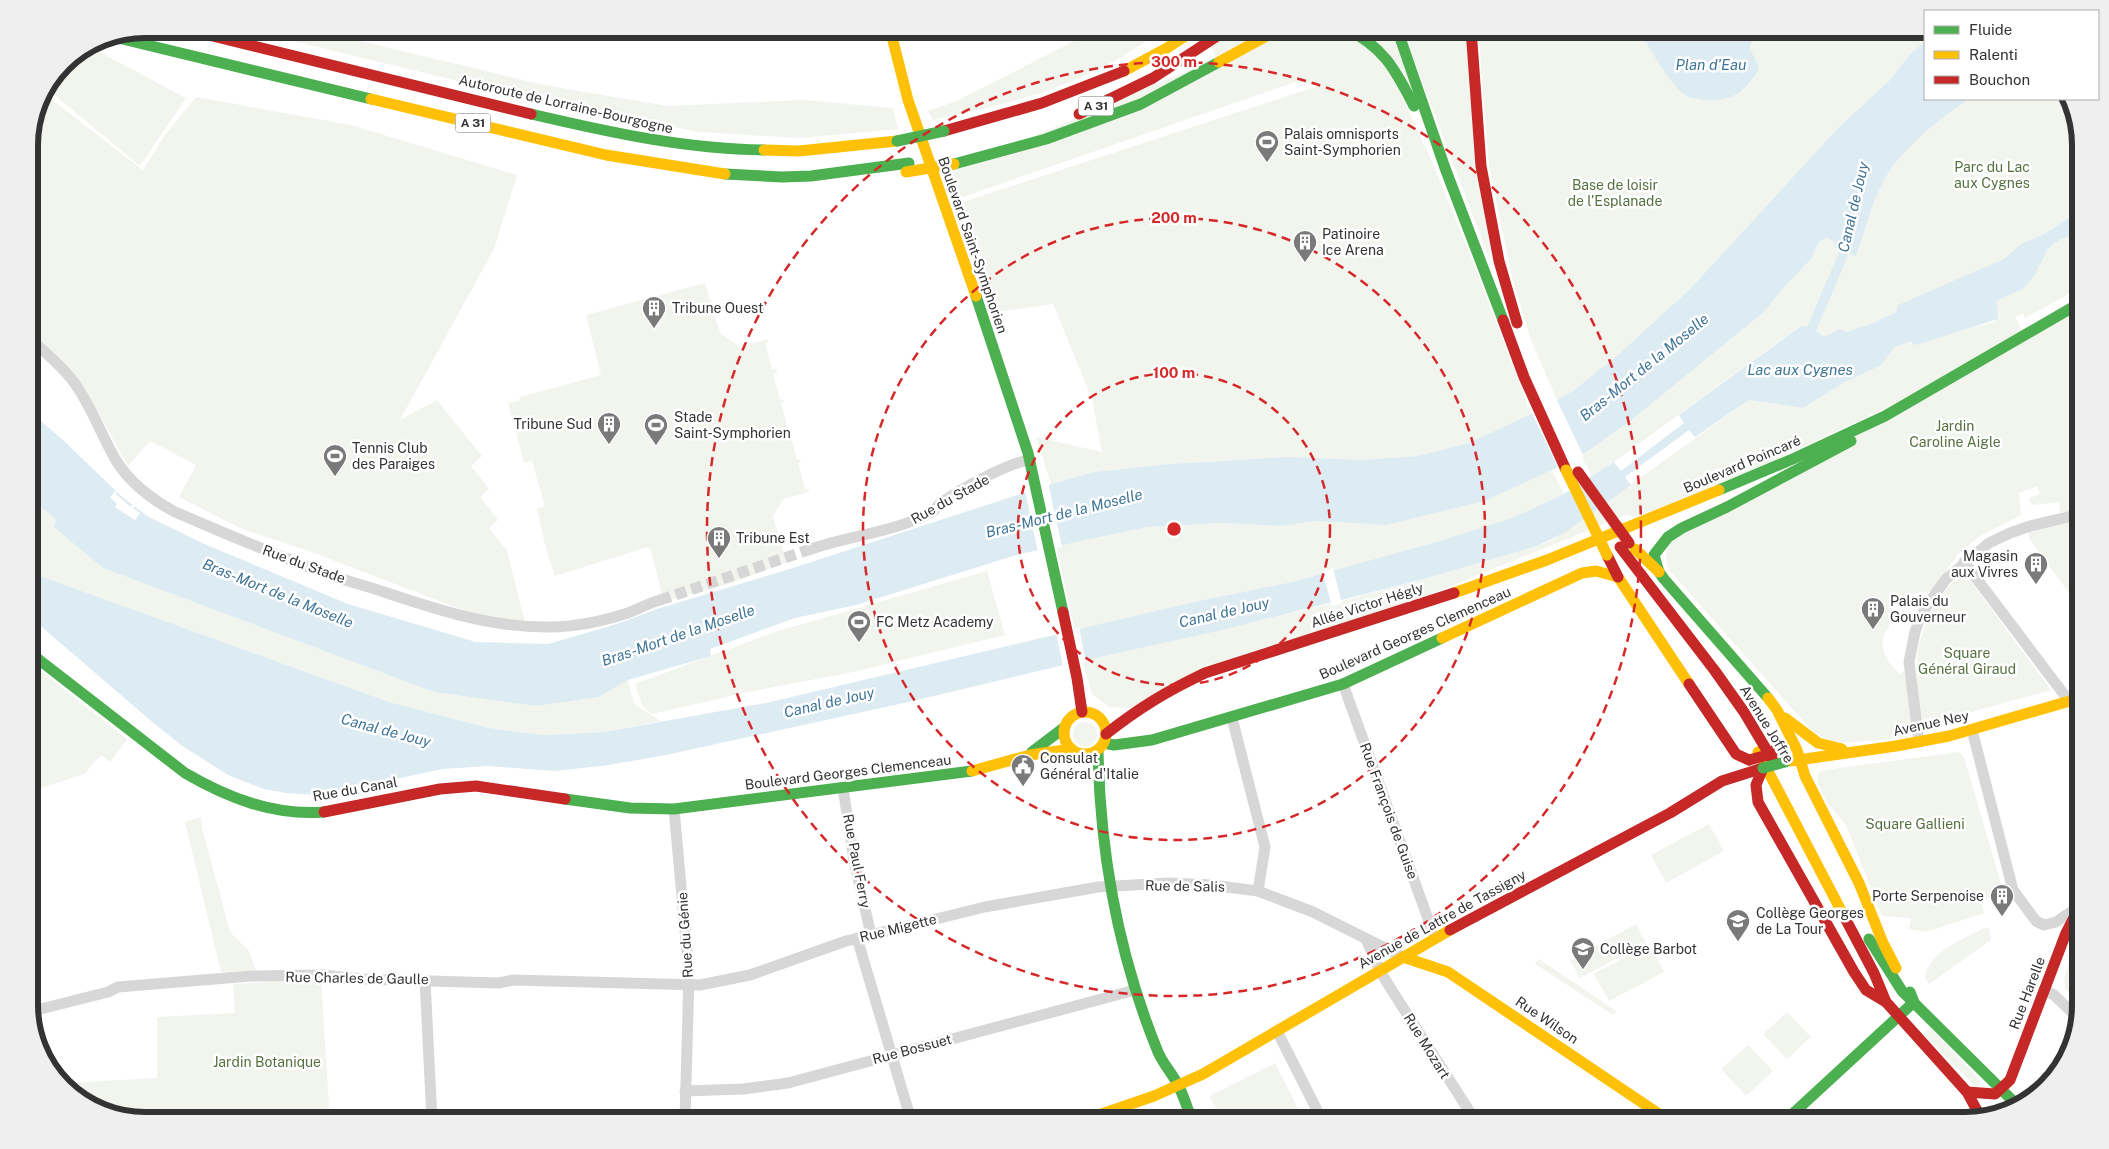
<svg xmlns="http://www.w3.org/2000/svg" width="2109" height="1149" viewBox="0 0 2109 1149" font-family="'Public Sans',sans-serif">
  <rect width="100%" height="100%" fill="#fff"/>
  <g fill="#f1f5ed">
    <polygon points="253,29 310,29 544,85 667,106 803,100 893,108 898,129 799,138 700,132 540,101 252,31"/>
    <path d="M1093 29H1162C1093 84 1018 102 933 120L928 111 959 100 1076 40Z"/>
    <path d="M1200 29H1390L1414 93 1401 95C1451 198 1490 307 1531 414L1469 443 1418 456 1362 460 1253 459 1169 464 1094 472 1051 484 1036 437 1102 452 1092 399 1053 304 997 312 957 204 1321 85 1295 82 957 199 950 172 1217 58Z"/>
    <polygon points="1402,29 1465,29 1491,263"/>
    <polygon points="1478,29 1638,29 1675,84 1685,95 1698,99 1743,91 1749,85 1754,78 1754,60 1750,49 1754,29 1925,29 1925,42 1911,53 1889,81 1839,127 1690,289 1619,354 1573,391 1557,400 1532,343 1513,281 1489,167"/>
    <polygon points="88,46 186,98 140,166 51,92 41,93 63,63"/>
    <polygon points="47,96 143,170 165,135 196,97 351,125 517,175 494,249 400,420 437,400 482,456 471,466 489,489 480,497 498,520 489,528 507,551 525,623 484,618 314,553 242,529 179,497 196,465 150,441 128,466 84,387 60,358 29,332 29,138 36,112"/>
    <path d="M1969 99H2067L2080 138V211L2044 234 2021 244 2004 259 1873 323 1847 332 1840 329 1824 337 1816 331 1800 326 1614 462 1592 476 1581 456 1629 422 1764 312 1786 285 1811 259 1819 242 1827 238 1836 242 1834 247 1856 255C1866 232 1871 206 1882 183 1898 151 1939 119 1969 99Z"/>
    <polygon points="2080,235 2080,288 2025,318 2023,313 2015,317 2022,331 1890,406 1716,488 1635,517 1626,515 1345,629 1205,673 1138,709 1109,707 1092,694 1082,661 1323,606 1420,580 1537,546 1553,540 1749,400 1803,408 1845,382 1880,366 1895,347 1995,322 1999,314 1996,307 1997,301 2024,288 2048,249 2055,243 2064,238"/>
    <polygon points="705,283 720,333 740,347 768,339 768,342 765,343 772,369 776,369 777,373 773,374 780,400 783,399 784,402 781,403 788,429 791,429 792,433 790,433 797,460 800,459 801,462 798,463 805,489 809,489 809,492 783,499 773,517 787,562 732,583 664,601 651,550 648,547 555,576 545,545 537,508 545,506 532,461 524,463 516,433 525,431 522,423 514,424 508,403 519,401 520,397 601,375 586,315"/>
    <path d="M2080 303V493L2073 492 2070 512H2060L2059 502 2031 505 2030 498 2040 494 2037 486 2019 493 2021 515 1980 536 1959 553 1931 592C1915 592 1894 597 1890 615 1889 619 1890 622 1889 625 1889 629 1886 631 1884 635 1878 649 1891 668 1902 675V671L1907 674 1912 731 1907 738 1840 743 1831 741 1813 732 1668 569C1665 556 1665 548 1672 537Z"/>
    <polygon points="1552,470 1564,494 1512,518 1436,542 1292,582 1194,602 1075,631 1056,546 1147,527 1221,523 1282,526 1315,521 1386,525 1485,501"/>
    <polygon points="29,496 56,520 103,568 434,692 536,706 599,697 628,680 634,704 661,721 604,732 544,735 489,728 389,702 29,572"/>
    <polygon points="2071,520 2080,521 2080,600 2074,600 2029,538 2028,531"/>
    <polygon points="987,571 1005,635 853,672 748,692 652,714 643,707 635,684 775,632"/>
    <path d="M1963 577 1970 580 2051 690 1943 720 1923 721C1913 676 1912 641 1938 601 1945 591 1951 581 1963 577Z"/>
    <polygon points="38,669 127,739 110,762 101,755 84,774 29,792 29,674"/>
    <circle cx="1085" cy="734" r="12"/>
    <polygon points="1959,752 1964,757 2004,894 1981,901 1984,913 1926,932 1909,929 1911,918 1882,916 1846,825 1827,803 1817,782 1818,773 1824,770"/>
    <polygon points="201,817 202,828 230,932 249,951 256,970 221,972 185,822"/>
    <polygon points="1709,824 1724,851 1666,883 1651,855"/>
    <polygon points="1636,924 1646,943 1580,978 1570,960"/>
    <path d="M1984 928H1989L1991 940 1929 984 1925 978C1929 951 1962 940 1984 928Z"/>
    <polygon points="2080,933 2080,1005 2065,988 2064,978"/>
    <polygon points="1649,944 1664,972 1609,1001 1594,974"/>
    <polygon points="1539,959 1616,1011 1613,1015 1535,964"/>
    <polygon points="303,980 321,980 330,1120 145,1120 87,1105 66,1083 157,1078 157,1017 235,1013 233,984"/>
    <polygon points="1787,1012 1811,1037 1787,1059 1763,1034"/>
    <polygon points="1930,1028 1980,1080 1979,1090 1923,1034"/>
    <polygon points="1748,1045 1773,1071 1746,1096 1721,1069"/>
    <polygon points="1275,1063 1304,1120 1222,1120 1209,1096"/>
  </g>
  <g fill="#ddebf3">
    <path d="M1638 29H1754L1750 49 1759 67C1749 92 1730 102 1704 100 1698 99 1690 98 1685 95 1670 85 1648 45 1638 29Z"/>
    <path d="M1925 42V99H1969C1939 119 1898 151 1882 184 1871 206 1865 232 1856 256L1849 253 1816 331 1824 337 1840 329 1847 332 1873 323 1896 312 1898 305 2004 259 2021 244 2044 234 2080 211V235L2063 238 2055 243 2048 249 2034 276 2024 288 1997 301C1996 307 1999 313 1998 319L1916 345 1911 342 1895 347 1880 366 1845 382 1803 408 1749 400 1695 437 1689 430 1625 477 1631 485 1564 533 1537 546 1420 580 1222 630 1068 664 904 703 666 755 609 765 555 771 488 766 443 769 318 795 286 793 264 789 228 775 181 745 150 720 29 616V572L389 702 489 728 544 735 604 732 766 703 1194 602 1292 582 1436 542 1512 518 1564 494 1614 462 1621 471 1684 423 1679 415 1801 326 1807 327 1840 250 1834 247 1835 242 1827 238 1819 242 1811 259 1786 285 1764 312 1629 422 1578 458 1485 501 1386 525 1315 521 1282 526 1221 523 1147 527 1020 554 856 605 795 618 710 649 711 656 628 680 599 697 536 706 434 692 103 568 54 527 56 520 29 496V420L42 422 64 441 120 495 147 516 202 543 348 604 476 642 548 644 620 623 657 609 793 568 1051 484 1094 472 1169 464 1287 457 1362 460 1418 456 1469 443 1531 414 1573 391 1589 378 1619 354 1690 289 1839 127 1889 81 1911 53Z"/>
  </g>
  <g fill="#fff">
    <polygon points="1556,398 1584,457 1559,470 1531,411"/>
    <polygon points="1048,482 1062,547 1038,552 1025,491"/>
    <polygon points="117,489 116,494 125,502 131,507 134,503 136,504 133,508 140,513 135,520 115,507 117,504 110,497"/>
    <polygon points="1333,568 1342,604 1332,606 1322,571"/>
    <polygon points="1079,627 1086,662 1063,667 1056,633"/>
  </g>
  <g fill="none" stroke-linecap="round" stroke-linejoin="round">
    <polyline stroke="#d6d6d6" stroke-width="11" stroke-dasharray="11 5.5" stroke-linecap="butt" points="660,600 811,549"/>
    <g stroke="#d7d7d7" stroke-width="11">
      <path d="M29 338C44 351 61 365 73 381 92 406 101 436 117 462 131 484 153 500 175 512 227 534 279 557 333 576 350 582 367 586 384 592 438 610 493 628 550 627 577 627 603 621 628 613 639 609 649 603 660 600"/>
      <path d="M811 549C851 535 893 533 932 512 935 510 937 506 940 504 956 491 1010 462 1030 460"/>
      <polyline points="1964,562 2069,701"/>
      <polyline points="1343,684 1435,938"/>
      <polyline points="1232,718 1265,847 1258,891"/>
      <polyline points="1972,730 2013,890 2036,921 2044,925 2056,922 2078,907"/>
      <polyline points="1919,742 1909,662 1915,632 1920,618 1928,604 1946,579 1989,543 2010,533 2030,526 2072,516 2080,517"/>
      <polyline points="843,788 854,860 871,935"/>
      <polyline points="674,809 689,974 685,1120"/>
      <polyline points="857,938 911,1120"/>
      <polyline points="1366,939 1380,971 1391,989 1475,1120"/>
      <polyline points="425,980 432,1120"/>
      <polyline points="2044,990 2054,995 2077,1017"/>
      <polyline points="29,1012 108,992 118,987 251,976 322,975 361,979 499,983 513,980 700,985 750,975 846,941 985,907 1098,887 1169,883 1211,885 1258,891 1313,912 1403,957"/>
      <polyline points="1277,1031 1322,1120"/>
      <polyline points="685,1091 743,1089 788,1083 1135,990"/>
    </g>
    <g stroke="#4caf50" stroke-width="11">
      <path d="M1345 29C1383 45 1396 71 1414 106"/>
      <polyline points="1397,29 1445,168 1503,320"/>
      <polyline points="110,36 371,99"/>
      <path d="M531 114C608 132 685 149 764 150"/>
      <polyline points="954,164 1046,139 1141,104 1219,62"/>
      <polyline points="725,174 782,177 811,176 909,163"/>
      <polyline points="976,296 1028,453 1063,612"/>
      <polyline points="1719,490 1795,458 1885,416 2080,303"/>
      <path d="M29 652 185 773C228 798 274 816 324 812"/>
      <polyline points="1768,698 1664,579 1659,572 1654,555 1668,537 1682,528 1727,507 1851,441"/>
      <polyline points="1104,743 1114,745 1152,740 1343,684 1442,638"/>
      <path d="M1098 750C1100 853 1119 957 1158 1052 1163 1064 1172 1073 1178 1085 1184 1096 1187 1108 1192 1120"/>
      <polyline points="1032,752 1065,727"/>
      <polyline points="565,799 630,808 674,809 972,771"/>
      <polyline points="1869,939 1902,991 2018,1106"/>
      <polyline points="1786,1120 1914,1002 1910,992"/>
    </g>
    <g stroke="#ffc107" stroke-width="11">
      <polyline points="890,29 908,100 976,296"/>
      <polyline points="1219,62 1279,29"/>
      <polyline points="1124,71 1167,48 1196,29"/>
      <polyline points="371,99 606,155 725,174"/>
      <polyline points="764,150 799,151 897,141"/>
      <polyline points="1635,549 1659,572"/>
      <polyline points="1454,593 1547,560 1719,490"/>
      <polyline points="1442,638 1582,573 1596,571 1618,577 1689,684"/>
      <polyline points="1768,698 1777,710 1797,750 1805,776 1859,883 1883,943 1896,968"/>
      <circle cx="1085" cy="733" r="21"/>
      <polyline points="1785,718 1818,743 1842,749"/>
      <polyline points="1758,752 1845,918"/>
      <polyline points="1791,761 1896,746 1949,736 2080,698"/>
      <polyline points="972,771 1030,755 1071,749"/>
      <polyline points="1403,957 1448,972 1668,1120"/>
      <polyline points="1084,1120 1154,1096 1203,1074 1450,930"/>
    </g>
    <g stroke="#c62828" stroke-width="11">
      <polyline points="184,29 531,114"/>
      <polyline points="1471,29 1481,166 1499,261 1517,323"/>
      <polyline points="1079,114 1153,78 1228,29"/>
      <polyline points="944,131 1042,103 1124,71"/>
      <polyline points="1503,320 1524,377 1566,470"/>
      <polyline points="1620,547 1715,671 1744,712 1775,764"/>
      <polyline points="1607,555 1618,577"/>
      <polyline points="1063,612 1077,678 1082,712"/>
      <polyline points="1689,684 1736,754 1749,760"/>
      <path d="M1106 734C1139 708 1167 691 1205 673L1454 593"/>
      <polyline points="1763,768 1756,785 1758,802 1854,972 1866,990 1886,1002"/>
      <polyline points="324,812 440,789 476,786 565,799"/>
      <polyline points="1845,918 1874,973 1886,1002 1967,1092 1980,1116"/>
      <polyline points="1450,930 1670,813 1722,781 1763,768"/>
      <polyline points="1967,1092 1995,1094 2010,1080 2066,933 2080,906"/>
    </g>
    <g stroke="#4caf50" stroke-width="11">
      <polyline points="897,141 944,131"/>
      <polyline points="1763,768 1785,762"/>
    </g>
    <g stroke="#ffc107" stroke-width="11">
      <polyline points="906,172 954,164"/>
      <polyline points="1566,470 1607,555"/>
    </g>
    <g stroke="#c62828" stroke-width="11">
      <polyline points="1578,472 1629,543"/>
      <polyline points="1749,760 1771,754 1777,748"/>
    </g>
  </g>
  <g fill="none" stroke="#d62828" stroke-width="2.5" stroke-dasharray="9 6">
    <circle cx="1174" cy="529" r="156"/>
    <circle cx="1174" cy="529" r="311"/>
    <circle cx="1174" cy="529" r="467"/>
  </g>
  <defs>
    <g id="stadium-pin" transform="scale(1.25)"><path d="M0 17L-7.5 6A9.5 9.5 0 1 1 7.5 6Z" fill="#7a7a7a" stroke="#fff"/><path d="M0-5a6.5 5 0 1 0 0 10a6.5 5 0 1 0 0-10ZM-3.5-1.8h7v3.6h-7Z" fill="#fff"/></g>
    <g id="building-pin" transform="scale(1.25)"><path d="M0 17L-7.5 6A9.5 9.5 0 1 1 7.5 6Z" fill="#7a7a7a" stroke="#fff"/><path d="M-4-6H4V6H1V3H-1V6H-4ZM-2.5-4.3h1.7v1.8h-1.7ZM.8-4.3h1.7v1.8H.8ZM-2.5-1h1.7V.8h-1.7ZM.8-1h1.7V.8H.8Z" fill="#fff"/></g>
    <g id="civic-pin" transform="scale(1.25)"><path d="M0 17L-7.5 6A9.5 9.5 0 1 1 7.5 6Z" fill="#7a7a7a" stroke="#fff"/><path d="M-.6-6.5H3V-4.5H.6V-3L4-1V1h2V6H-6V1h2V-1L-.6-3ZM-1.2 2.5V6h2.4V2.5Z" fill="#fff"/></g>
    <g id="school-pin" transform="scale(1.25)"><path d="M0 17L-7.5 6A9.5 9.5 0 1 1 7.5 6Z" fill="#7a7a7a" stroke="#fff"/><path d="M0-5L7-2L0 1L-7-2ZM-4 1L0 2.5L4 1V4Q0 6-4 4Z" fill="#fff"/></g>
  </defs>
  <g fill-rule="evenodd">
    <use href="#stadium-pin" x="1267" y="142"/>
    <use href="#building-pin" x="1305" y="242"/>
    <use href="#building-pin" x="654" y="308"/>
    <use href="#building-pin" x="609" y="424"/>
    <use href="#stadium-pin" x="656" y="425"/>
    <use href="#stadium-pin" x="335" y="456"/>
    <use href="#building-pin" x="719" y="538"/>
    <use href="#building-pin" x="2036" y="564"/>
    <use href="#building-pin" x="1873" y="609"/>
    <use href="#stadium-pin" x="859" y="622"/>
    <use href="#civic-pin" x="1023" y="766"/>
    <use href="#building-pin" x="2002" y="896"/>
    <use href="#school-pin" x="1738" y="921"/>
    <use href="#school-pin" x="1583" y="949"/>
  </g>
  <g text-anchor="middle" dominant-baseline="central" stroke-width="5" stroke-linejoin="round" paint-order="stroke">
    <g fill="#fff" stroke="#707070" stroke-width="1">
      <rect x="1078.5" y="96.5" width="35" height="19" rx="4"/>
      <rect x="455.5" y="113.5" width="35" height="19" rx="4"/>
    </g>
    <g font-size="12" font-weight="bold" fill="#333">
      <text x="1096" y="106">A 31</text>
      <text x="473" y="123">A 31</text>
    </g>
    <g font-size="14" fill="#333" stroke="#fff">
      <text transform="translate(566 104) rotate(13)">Autoroute de Lorraine-Bourgogne</text>
      <text transform="translate(973 245) rotate(71)">Boulevard Saint-Symphorien</text>
      <text transform="translate(1742 464) rotate(-23)">Boulevard Poincaré</text>
      <text transform="translate(950 499) rotate(-29)">Rue du Stade</text>
      <text transform="translate(304 564) rotate(20)">Rue du Stade</text>
      <text transform="translate(1367 605) rotate(-18)">Allée Victor Hégly</text>
      <text transform="translate(1415 633) rotate(-24)">Boulevard Georges Clemenceau</text>
      <text transform="translate(1931 723) rotate(-12)">Avenue Ney</text>
      <text transform="translate(1767 724) rotate(58)">Avenue Joffre</text>
      <text transform="translate(848 772) rotate(-7)">Boulevard Georges Clemenceau</text>
      <text transform="translate(355 789) rotate(-10)">Rue du Canal</text>
      <text transform="translate(1389 811) rotate(70)">Rue François de Guise</text>
      <text transform="translate(857 861) rotate(79)">Rue Paul Ferry</text>
      <text transform="translate(1185 886) rotate(1)">Rue de Salis</text>
      <text transform="translate(1442 919) rotate(-29)">Avenue de Lattre de Tassigny</text>
      <text transform="translate(898 928) rotate(-14)">Rue Migette</text>
      <text transform="translate(685 935) rotate(-94)">Rue du Génie</text>
      <text transform="translate(357 978) rotate(1)">Rue Charles de Gaulle</text>
      <text transform="translate(2027 993) rotate(-69)">Rue Harelle</text>
      <text transform="translate(1547 1020) rotate(34)">Rue Wilson</text>
      <text transform="translate(1427 1046) rotate(58)">Rue Mozart</text>
      <text transform="translate(912 1049) rotate(-15)">Rue Bossuet</text>
    </g>
    <g font-size="14" fill="#333" stroke="#fff" text-anchor="start">
      <text x="1284" y="134">Palais omnisports<tspan x="1284" dy="16">Saint-Symphorien</tspan></text>
      <text x="1322" y="234">Patinoire<tspan x="1322" dy="16">Ice Arena</tspan></text>
      <text x="672" y="308">Tribune Ouest</text>
      <text x="674" y="417">Stade<tspan x="674" dy="16">Saint-Symphorien</tspan></text>
      <text x="592" y="424" text-anchor="end">Tribune Sud</text>
      <text x="352" y="448">Tennis Club<tspan x="352" dy="16">des Paraiges</tspan></text>
      <text x="736" y="538">Tribune Est</text>
      <text x="2018" y="556" text-anchor="end">Magasin<tspan x="2018" dy="16">aux Vivres</tspan></text>
      <text x="1890" y="601">Palais du<tspan x="1890" dy="16">Gouverneur</tspan></text>
      <text x="876" y="622">FC Metz Academy</text>
      <text x="1040" y="758">Consulat<tspan x="1040" dy="16">Général d'Italie</tspan></text>
      <text x="1984" y="896" text-anchor="end">Porte Serpenoise</text>
      <text x="1756" y="913">Collège Georges<tspan x="1756" dy="16">de La Tour</tspan></text>
      <text x="1600" y="949">Collège Barbot</text>
    </g>
    <g font-size="14" fill="#56703f" stroke="#fff">
      <text x="1992" y="167">Parc du Lac<tspan x="1992" dy="16">aux Cygnes</tspan></text>
      <text x="1615" y="185">Base de loisir<tspan x="1615" dy="16">de l'Esplanade</tspan></text>
      <text x="1955" y="426">Jardin<tspan x="1955" dy="16">Caroline Aigle</tspan></text>
      <text x="1967" y="653">Square<tspan x="1967" dy="16">Général Giraud</tspan></text>
      <text x="1915" y="824">Square Gallieni</text>
      <text x="267" y="1062">Jardin Botanique</text>
    </g>
    <g font-size="15" font-style="italic" fill="#3f7597" stroke="#fff">
      <text x="1711" y="64">Plan d'Eau</text>
      <text transform="translate(1853 207) rotate(-77)">Canal de Jouy</text>
      <text transform="translate(1644 367) rotate(-39)">Bras-Mort de la Moselle</text>
      <text x="1800" y="369">Lac aux Cygnes</text>
      <text transform="translate(1064 513) rotate(-14)">Bras-Mort de la Moselle</text>
      <text transform="translate(278 593) rotate(22)">Bras-Mort de la Moselle</text>
      <text transform="translate(1224 612) rotate(-13)">Canal de Jouy</text>
      <text transform="translate(678 635) rotate(-19)">Bras-Mort de la Moselle</text>
      <text transform="translate(829 702) rotate(-13)">Canal de Jouy</text>
      <text transform="translate(386 730) rotate(15)">Canal de Jouy</text>
    </g>
  </g>
  <path d="M0 0H2109V1149H0ZM145 38H1965A107 107 0 0 1 2072 145V1005A107 107 0 0 1 1965 1112H145A107 107 0 0 1 38 1005V145A107 107 0 0 1 145 38Z" fill="#efefef" fill-rule="evenodd"/>
  <path fill="none" stroke="#333" stroke-width="6" d="M145 38H1965A107 107 0 0 1 2072 145V1005A107 107 0 0 1 1965 1112H145A107 107 0 0 1 38 1005V145A107 107 0 0 1 145 38Z"/>
  <circle cx="1174" cy="529" r="8" fill="#d62828" stroke="#fff" stroke-width="2.5"/>
  <g font-size="15" text-anchor="middle" font-weight="bold" fill="#d62828" stroke="#fff" stroke-width="5" stroke-linejoin="round" paint-order="stroke">
    <text x="1174" y="67">300 m</text>
    <text x="1174" y="223">200 m</text>
    <text x="1174" y="378">100 m</text>
  </g>
  <rect x="1924" y="10" width="175" height="90" fill="#ffffff" stroke="#adadad"/>
  <rect x="1934" y="26" width="25" height="8" fill="#4caf50" stroke="#adadad"/>
  <text x="1969" y="35" font-size="15" fill="#333333">Fluide</text>
  <rect x="1934" y="51" width="25" height="8" fill="#ffc107" stroke="#adadad"/>
  <text x="1969" y="60" font-size="15" fill="#333333">Ralenti</text>
  <rect x="1934" y="76" width="25" height="8" fill="#c62828" stroke="#adadad"/>
  <text x="1969" y="85" font-size="15" fill="#333333">Bouchon</text>
</svg>
